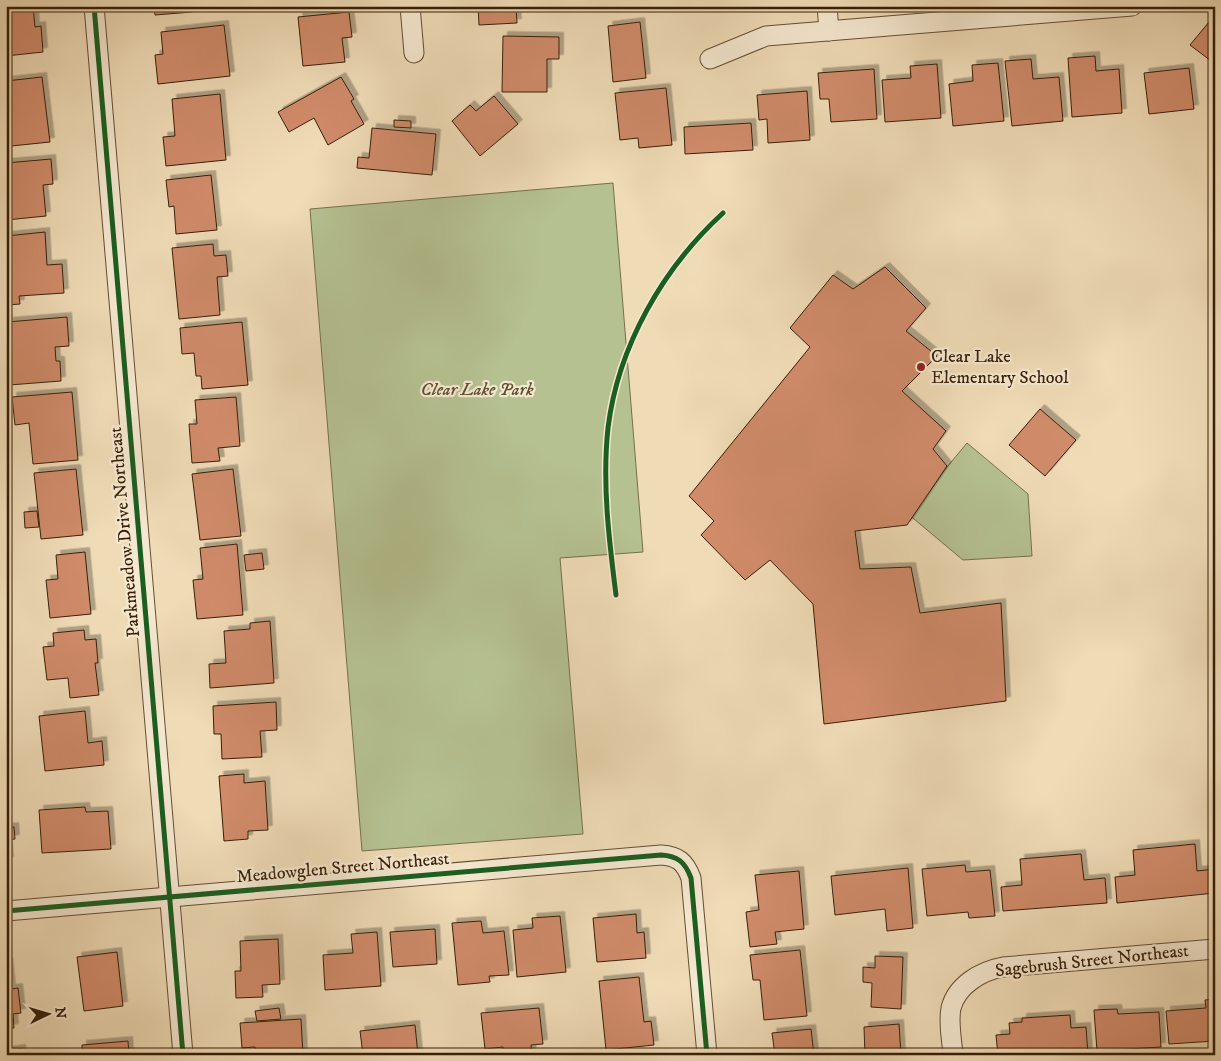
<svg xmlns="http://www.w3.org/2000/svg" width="1221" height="1061" viewBox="0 0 1221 1061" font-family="'IM FELL DW Pica',serif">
  <defs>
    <filter id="shadow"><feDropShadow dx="4.5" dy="-4.5" stdDeviation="0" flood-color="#0004"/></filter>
  </defs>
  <rect width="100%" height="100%" fill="#efdbb6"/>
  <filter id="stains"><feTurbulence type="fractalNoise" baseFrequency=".004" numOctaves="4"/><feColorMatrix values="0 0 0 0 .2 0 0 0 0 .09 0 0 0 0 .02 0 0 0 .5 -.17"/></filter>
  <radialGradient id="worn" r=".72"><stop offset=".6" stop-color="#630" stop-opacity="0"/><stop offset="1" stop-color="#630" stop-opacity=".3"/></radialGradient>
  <g fill="#b5c191" stroke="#76704c">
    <polygon points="613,183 643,552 560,558 583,834 362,851 310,209"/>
    <polygon points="967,443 1028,494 1032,556 963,560 908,514"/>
  </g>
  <g fill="#d08b6a" stroke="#371f07" filter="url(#shadow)">
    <polygon points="6,6 33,6 35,27 41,26 43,52 6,56"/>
    <polygon points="154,6 192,6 192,12 155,15"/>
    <polygon points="478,6 516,6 517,23 479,25"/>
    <polygon points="349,12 352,37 342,38 345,62 303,66 298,17"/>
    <polygon points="640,22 646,78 613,82 608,26"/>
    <polygon points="1209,22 1215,26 1215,64 1190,45"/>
    <polygon points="224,25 230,76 158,84 155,55 163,54 161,32"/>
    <polygon points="503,36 559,37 559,59 547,59 547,92 502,92"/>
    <polygon points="1095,56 1096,71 1119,69 1122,113 1072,117 1068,58"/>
    <polygon points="1031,59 1033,79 1059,77 1063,121 1012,126 1005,61"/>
    <polygon points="998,63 1004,121 953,126 949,84 973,81 972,65"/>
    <polygon points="937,64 941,118 885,122 882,80 911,78 910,66"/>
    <polygon points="1189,68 1194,109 1149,114 1144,73"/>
    <polygon points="874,69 877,119 831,122 829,99 820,99 818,73"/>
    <polygon points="42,77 50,142 11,146 6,113 6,81"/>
    <polygon points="341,77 354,99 351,101 364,124 328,145 314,118 289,132 278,112"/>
    <polygon points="666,88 672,145 639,148 638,138 620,140 615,93"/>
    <polygon points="807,91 810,140 768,143 767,119 759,120 757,95"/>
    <polygon points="220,94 226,160 166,166 163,137 175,136 172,99"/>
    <polygon points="494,96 518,124 480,156 452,121 470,105 476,111"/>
    <polygon points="394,120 411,121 411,128 394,127"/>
    <polygon points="751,123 753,150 685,154 684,127"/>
    <polygon points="372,128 436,134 432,175 357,168 358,157 369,158"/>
    <polygon points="51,159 53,184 43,185 46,216 6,220 6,163"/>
    <polygon points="211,175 217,230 176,234 174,206 169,207 166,180"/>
    <polygon points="45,232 47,265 62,264 64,293 19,296 20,304 8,305 6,236"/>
    <polygon points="213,244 214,256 226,255 228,276 217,277 220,315 179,319 172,248"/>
    <polygon points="885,267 926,308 906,331 937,356 902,391 946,431 933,449 947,466 907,525 855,531 860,569 911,567 920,613 1001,603 1006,701 824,724 813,604 770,560 745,580 701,535 714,521 689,496 810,347 790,328 833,275 853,289"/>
    <polygon points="67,317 69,346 55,347 56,361 60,361 61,381 9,385 7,364 10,364 7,322"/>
    <polygon points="242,322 248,385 202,389 201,376 196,376 194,353 182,354 180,328"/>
    <polygon points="72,392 78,460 33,464 29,423 15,425 12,397"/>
    <polygon points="236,397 240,446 218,448 220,461 192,463 189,424 197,424 195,400"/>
    <polygon points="1040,409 1076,440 1045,476 1009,445"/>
    <polygon points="76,469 83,535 41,539 34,473"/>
    <polygon points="233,469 241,536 200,540 192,474"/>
    <polygon points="37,511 39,527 25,528 24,512"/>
    <polygon points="237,544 243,615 197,619 193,580 203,579 200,548"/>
    <polygon points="85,552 91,614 50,618 46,580 58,579 56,555"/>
    <polygon points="262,553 264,569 246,571 244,555"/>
    <polygon points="270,621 274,683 210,688 209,664 226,663 224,631 250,629 250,623"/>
    <polygon points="84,630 85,640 96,639 98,663 95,663 99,695 70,698 68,678 47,680 43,647 54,646 53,633"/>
    <polygon points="276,702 277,730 260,731 262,757 222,759 221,734 214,734 213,706"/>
    <polygon points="85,711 88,743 102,741 104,765 45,771 39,716"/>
    <polygon points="244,774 244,783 265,781 268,830 248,831 248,839 224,841 219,776"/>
    <polygon points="85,807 86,812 108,811 111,849 42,853 39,810"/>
    <polygon points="14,827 15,839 7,840 9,861 6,861 6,828"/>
    <polygon points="1195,844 1197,871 1215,869 1215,893 1117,903 1115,877 1135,875 1133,850"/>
    <polygon points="1081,854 1084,880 1105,878 1107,903 1003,911 1001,887 1022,885 1020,859"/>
    <polygon points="965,865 966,872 990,870 995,916 969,918 968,912 927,916 922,869"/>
    <polygon points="908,868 913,928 887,931 885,909 835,915 831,876"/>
    <polygon points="799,871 804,929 775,932 777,944 750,947 746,912 759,910 755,875"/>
    <polygon points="636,914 637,933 644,932 646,958 597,962 593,918"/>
    <polygon points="560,916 566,972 517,977 513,930 533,928 532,918"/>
    <polygon points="481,921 483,933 504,931 509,975 489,976 490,982 458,985 452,923"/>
    <polygon points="435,929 437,964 393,967 390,932"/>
    <polygon points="377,932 381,986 325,990 323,955 353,953 351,934"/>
    <polygon points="278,939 280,984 262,985 263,997 236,998 235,971 241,971 240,941"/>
    <polygon points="800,950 807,1016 764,1020 760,980 753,980 750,955"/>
    <polygon points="117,952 123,1006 84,1011 77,957"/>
    <polygon points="875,956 903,957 901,1009 871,1007 872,983 863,982 863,967 875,968"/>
    <polygon points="6,962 8,962 11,989 18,988 21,1013 13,1014 14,1028 6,1029"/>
    <polygon points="639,977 644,1022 651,1021 654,1045 606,1050 599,981"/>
    <polygon points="1215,999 1215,1041 1169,1044 1166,1011 1206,1008 1205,1000"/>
    <polygon points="279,1008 281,1019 257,1021 255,1011"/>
    <polygon points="539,1008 543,1044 531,1045 532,1055 503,1055 503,1047 485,1049 481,1013"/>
    <polygon points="1117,1009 1118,1014 1159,1012 1161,1047 1097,1051 1094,1010"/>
    <polygon points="1070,1015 1071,1028 1086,1027 1088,1055 998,1055 996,1035 1010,1034 1009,1023 1022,1022 1022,1018"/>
    <polygon points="301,1019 303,1055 256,1055 255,1047 242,1048 240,1023"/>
    <polygon points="899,1024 901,1055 865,1055 864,1027"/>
    <polygon points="415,1025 418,1055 363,1055 360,1031"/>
    <polygon points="811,1029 814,1055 775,1055 772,1033"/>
    <polygon points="128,1041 129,1055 82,1055 82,1045"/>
    <polygon points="21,1049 22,1055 6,1055 6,1051"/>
  </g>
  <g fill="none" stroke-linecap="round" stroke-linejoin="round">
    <g stroke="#654e33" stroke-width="21">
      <g id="street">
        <polyline points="94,6 183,1055"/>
        <polyline points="410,6 414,53"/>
        <polyline points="827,6 829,31"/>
        <polyline points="710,59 766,36 1132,6"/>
        <path d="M6 911 661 855C678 856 685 862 691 878L707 1055"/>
        <path d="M953 1055C952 1040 948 1023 951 1008 957 985 981 971 1003 967L1215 949"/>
      </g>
    </g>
    <use href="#street" stroke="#f5e8d0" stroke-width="19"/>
    <g stroke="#f5e8d0" stroke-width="8">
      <g id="cycleway">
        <polyline points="94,6 183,1055"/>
        <path d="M616 595C609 540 602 483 608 428 618 346 663 268 723 213"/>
        <path d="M6 911 661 855C678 856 685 862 691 878L707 1055"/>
      </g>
    </g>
    <use href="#cycleway" stroke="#1b5e20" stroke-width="5"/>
  </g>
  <circle fill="#8f2418" stroke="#f5e8d0" stroke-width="2" cx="921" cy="367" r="5"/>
  <g text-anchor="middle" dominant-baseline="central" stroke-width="4.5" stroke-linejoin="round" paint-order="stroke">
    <g font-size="18" fill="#371f07" stroke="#f5e8d0" text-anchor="start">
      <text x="931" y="357">Clear Lake<tspan x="931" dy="21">Elementary School</tspan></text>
    </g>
    <g font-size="18" font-style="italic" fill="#5d5030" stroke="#f5e8d0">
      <text x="477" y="390">Clear Lake Park</text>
    </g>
    <g font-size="18" fill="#371f07" stroke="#f5e8d0">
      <text transform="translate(125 532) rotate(-95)">Parkmeadow Drive Northeast</text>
      <text transform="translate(343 868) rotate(-5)">Meadowglen Street Northeast</text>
      <text transform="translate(1092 961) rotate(-6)">Sagebrush Street Northeast</text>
    </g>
  </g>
  <rect width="1221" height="1061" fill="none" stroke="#efdbb6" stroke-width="25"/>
  <rect x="8" y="8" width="1206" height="1046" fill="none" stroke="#371f07" stroke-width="2.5"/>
  <rect x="12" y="12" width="1196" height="1036" fill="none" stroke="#371f07"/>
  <g transform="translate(48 1014) rotate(85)" stroke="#f5e8d0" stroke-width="4" paint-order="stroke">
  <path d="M0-4L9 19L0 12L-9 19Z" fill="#371f07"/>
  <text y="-8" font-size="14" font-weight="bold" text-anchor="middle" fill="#371f07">N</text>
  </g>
  <rect width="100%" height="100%" filter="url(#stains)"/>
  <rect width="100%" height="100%" fill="url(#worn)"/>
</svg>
